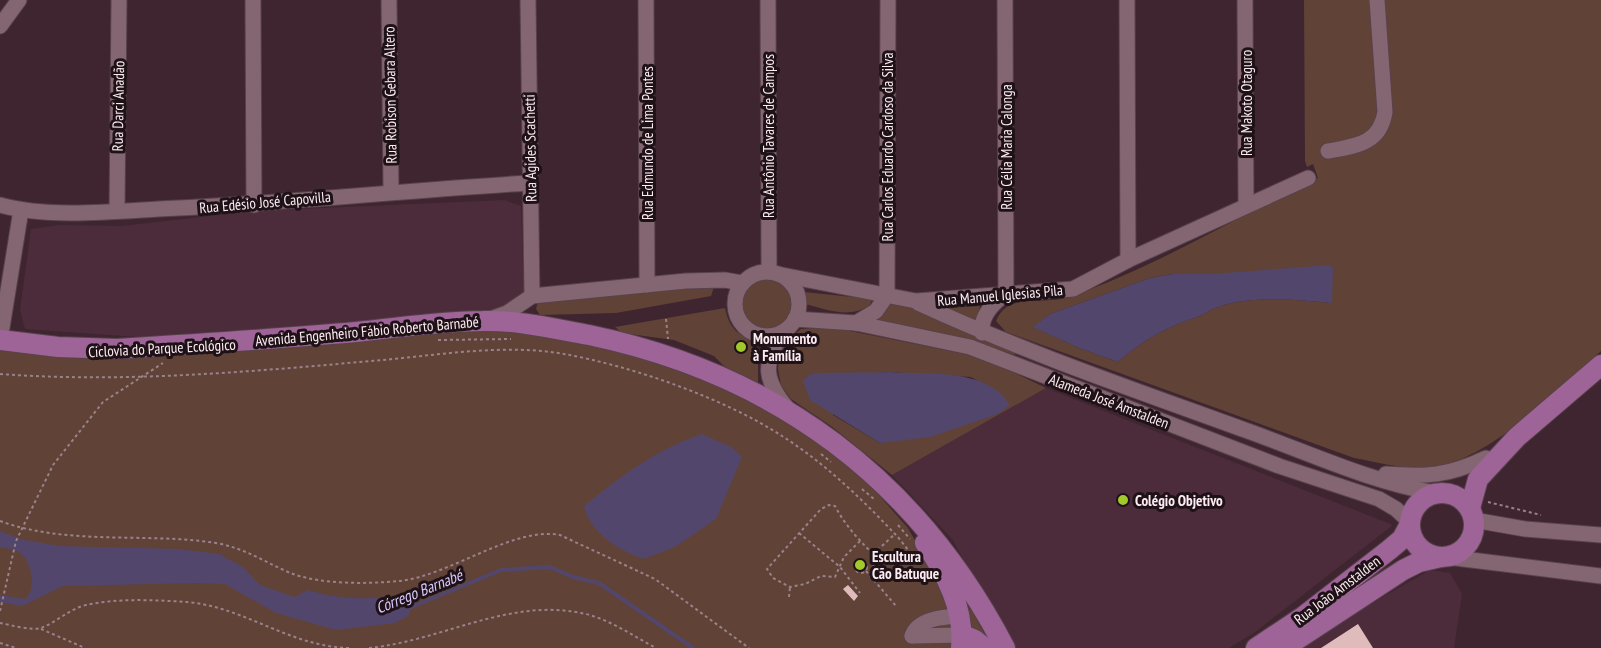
<svg xmlns="http://www.w3.org/2000/svg" width="1601" height="648" viewBox="0 0 1601 648" font-family="'PT Sans Narrow',sans-serif">
  <rect width="100%" height="100%" fill="#3f2530"/>
  <g fill="#4c2c3a">
    <polygon points="504,200 521,206 524,297 497,312 137,337 25,329 20,310 31,229 59,225 122,226 254,211"/>
    <polygon points="1046,388 1393,525 1254,633 1229,648 1014,648 952,539 892,475"/>
    <polygon points="1430,570 1450,573 1462,594 1454,648 1300,648 1341,621"/>
  </g>
  <g fill="#604336" fill-rule="evenodd">
    <path d="M1304 0H1601V351C1558 390 1494 455 1437 467 1414 472 1377 462 1354 458L1006 332 996 321C1008 291 1044 306 1069 297 1156 267 1235 218 1318 178L1313 164 1307 167 1305 161ZM1173 274H1211L1332 303C1296 300 1252 295 1218 307 1210 309 1204 315 1197 317 1168 326 1141 341 1118 362L1079 348 1034 327 1050 314 1150 278Z"/>
    <circle cx="765" cy="304" r="26"/>
    <polygon points="714,287 711,296 616,313 540,315 536,309 538,301 546,298"/>
    <path d="M804 292 872 299 870 305C850 319 827 310 806 304Z"/>
    <polygon points="889,303 910,305 1016,352 1015,355 947,334 873,319"/>
    <polygon points="980,306 977,322 944,308"/>
    <path d="M725 308C729 328 738 337 758 340V383L725 367 714 356 674 340 622 333 615 327Z"/>
    <path d="M830 327 965 354 1009 370 1046 388 892 475 831 426 791 399 781 385 778 369 780 346 801 329ZM889 372 971 377 998 392V414L880 443 833 415 857 375Z"/>
    <polygon points="472,330 530,332 596,343 682,367 767,409 814,439 870,485 908,528 952,606 955,648 0,648 0,351 114,356"/>
    <polygon points="964,603 971,610 993,648 969,631"/>
  </g>
  <g fill="#53466c">
    <path d="M1330 265 1333 268 1332 303C1296 300 1252 295 1218 307 1210 309 1204 315 1197 317 1168 326 1141 341 1118 362L1079 348 1033 327 1050 314 1150 278 1173 274H1211Z"/>
    <path d="M889 372C928 375 986 367 1010 405L998 414 930 437 880 443 810 400 803 381C806 379 808 376 811 374 817 372 876 373 889 372Z"/>
    <path d="M702 434 731 447 742 457 716 519 675 547 643 559C617 549 591 534 584 506 621 476 657 449 702 434Z"/>
    <path d="M0 531 20 539 59 546 178 549 219 554 243 567 260 585 294 597 308 590C328 596 348 599 369 598 386 598 398 593 415 598L408 616 395 623 336 630 276 613 225 584 197 583 63 586 22 606 0 602V595L25 599C37 590 32 560 19 552 14 549 6 548 0 547Z"/>
  </g>
  <g fill="none" stroke-linecap="round" stroke-linejoin="round">
    <polyline stroke="#53466c" stroke-width="4" points="409,608 501,570 550,567 573,577 599,583 693,648"/>
  </g>
  <g fill="#e0bbbb">
    <polygon points="848,585 858,596 854,601 843,589"/>
    <polygon points="1358,624 1373,648 1321,648"/>
  </g>
  <g fill="none" stroke-linecap="round" stroke-linejoin="round">
    <g stroke="#58424c" stroke-width="17">
      <g id="minor">
        <polyline points="253,0 254,205"/>
        <polyline points="389,0 391,191"/>
        <polyline points="528,0 532,296"/>
        <polyline points="646,0 647,285"/>
        <polyline points="768,0 769,272"/>
        <polyline points="1005,0 1006,293"/>
        <polyline points="1127,0 1128,260"/>
        <polyline points="1245,0 1246,206"/>
        <polyline points="0,26 19,0"/>
        <path d="M1328 151C1356 146 1380 144 1385 112L1377 0"/>
        <path d="M0 205C47 218 109 212 158 209 282 204 406 190 530 183"/>
        <polyline points="117,211 119,0"/>
        <circle cx="767" cy="304" r="32"/>
        <polyline points="777,274 916,301 1073,289 1128,260 1308,178"/>
        <path d="M918 303C1024 352 1135 390 1245 430 1307 452 1370 482 1435 493"/>
        <polyline points="490,319 507,313 532,296 686,281 725,280 742,283"/>
        <polyline points="795,319 856,323 970,347 1279,466 1379,499 1396,509 1410,522"/>
        <polyline points="856,323 876,311 887,295 888,0"/>
        <path d="M783 332C762 363 764 381 788 409"/>
        <path d="M982 333C980 315 994 303 1006 293"/>
        <polyline points="0,340 21,210"/>
        <path d="M1386 474C1427 477 1448 476 1486 458"/>
        <polyline points="1474,520 1525,529 1601,535"/>
        <polyline points="1447,557 1601,576"/>
        <path d="M912 636C918 618 944 617 961 616"/>
        <polyline points="912,636 963,635"/>
      </g>
    </g>
    <g stroke="#58424c" stroke-width="22">
      <g id="major">
        <path d="M0 340 58 347 117 349C197 344 277 339 356 332 398 328 441 321 483 321 518 320 555 329 589 335 776 374 917 479 1005 648"/>
        <circle cx="1442" cy="525" r="32"/>
        <polyline points="1470,508 1478,479 1517,437 1601,365"/>
        <path d="M925 543C946 574 965 609 961 648"/>
        <polyline points="963,635 975,640 985,648"/>
        <polyline points="1256,648 1304,616 1389,550 1402,539 1410,524"/>
        <polyline points="1284,648 1403,570 1419,562 1441,557"/>
      </g>
    </g>
    <g stroke="#99828c" stroke-width="2" stroke-dasharray="3 3" stroke-linecap="butt">
      <polyline points="666,319 668,339"/>
      <polyline points="438,340 511,339"/>
      <path d="M0 374C124 383 247 372 371 361 434 356 502 343 564 354 631 366 724 398 782 436 823 462 860 497 894 533 903 542 910 554 919 563"/>
      <polyline points="821,454 831,462"/>
      <polyline points="862,489 874,499"/>
      <polyline points="1488,502 1541,515"/>
      <path d="M0 521C69 546 145 532 216 543 244 548 263 561 288 572 318 585 368 584 400 581 451 575 514 526 560 535L655 579 749 648"/>
      <polyline points="898,525 910,539"/>
      <polyline points="799,533 840,567 860,593"/>
      <path d="M860 541 844 557 835 577 821 576 805 584 790 587 773 578 767 569 821 509 829 505 835 506C845 525 858 539 873 554L875 582"/>
      <polyline points="873,554 895,534"/>
      <circle cx="861" cy="567" r="6"/>
      <polyline points="866,571 896,606"/>
      <polyline points="789,597 790,587"/>
      <polyline points="0,611 16,541 53,465 103,402 163,363"/>
      <path d="M0 623C11 625 31 631 41 628 57 622 69 609 86 605 118 598 155 600 187 602 245 607 290 647 350 648"/>
      <polyline points="41,629 85,648"/>
      <polyline points="0,643 16,648"/>
      <path d="M369 648C441 641 508 598 581 613 608 618 633 636 656 648"/>
    </g>
    <use href="#minor" stroke="#846672" stroke-width="15"/>
    <use href="#major" stroke="#9e6498" stroke-width="20"/>
  </g>
  <g fill="#a1c92b" stroke="#1e1217" stroke-width="2">
    <circle cx="741" cy="347" r="6"/>
    <circle cx="1123" cy="500" r="6"/>
    <circle cx="860" cy="565" r="6"/>
  </g>
  <g text-anchor="middle" dominant-baseline="central" stroke-width="6" stroke-linejoin="round" paint-order="stroke">
    <g font-size="15" fill="#fdebf2" stroke="#1e1217">
      <text transform="translate(390 95) rotate(-91)">Rua Robison Gebara Altero</text>
      <text transform="translate(1246 103) rotate(-90)">Rua Makoto Otaguro</text>
      <text transform="translate(118 106) rotate(-89)">Rua Darci Anadão</text>
      <text transform="translate(768 136) rotate(-90)">Rua Antônio Tavares de Campos</text>
      <text transform="translate(647 143) rotate(-90)">Rua Edmundo de Lima Pontes</text>
      <text transform="translate(887 147) rotate(-90)">Rua Carlos Eduardo Cardoso da Silva</text>
      <text transform="translate(1006 147) rotate(-90)">Rua Célia Maria Calonga</text>
      <text transform="translate(530 148) rotate(-91)">Rua Agides Scachetti</text>
      <text transform="translate(265 202) rotate(-5)">Rua Edésio José Capovilla</text>
      <text transform="translate(1000 295) rotate(-5)">Rua Manuel Iglesias Pila</text>
      <text transform="translate(367 331) rotate(-5)">Avenida Engenheiro Fábio Roberto Barnabé</text>
      <text transform="translate(162 348) rotate(-3)">Ciclovia do Parque Ecológico</text>
      <text transform="translate(1109 401) rotate(21)">Alameda José Amstalden</text>
      <text transform="translate(1337 590) rotate(-37)">Rua João Amstalden</text>
    </g>
    <g font-size="15" font-weight="bold" fill="#fdebf2" stroke="#1e1217" text-anchor="start">
      <text x="753" y="338">Monumento<tspan x="753" dy="17">à Família</tspan></text>
      <text x="1135" y="500">Colégio Objetivo</text>
      <text x="872" y="556">Escultura<tspan x="872" dy="17">Cão Batuque</tspan></text>
    </g>
    <g font-size="16" font-style="italic" fill="#dac9fe" stroke="#1e1217">
      <text transform="translate(419 591) rotate(-22)">Córrego Barnabé</text>
    </g>
  </g>
</svg>
